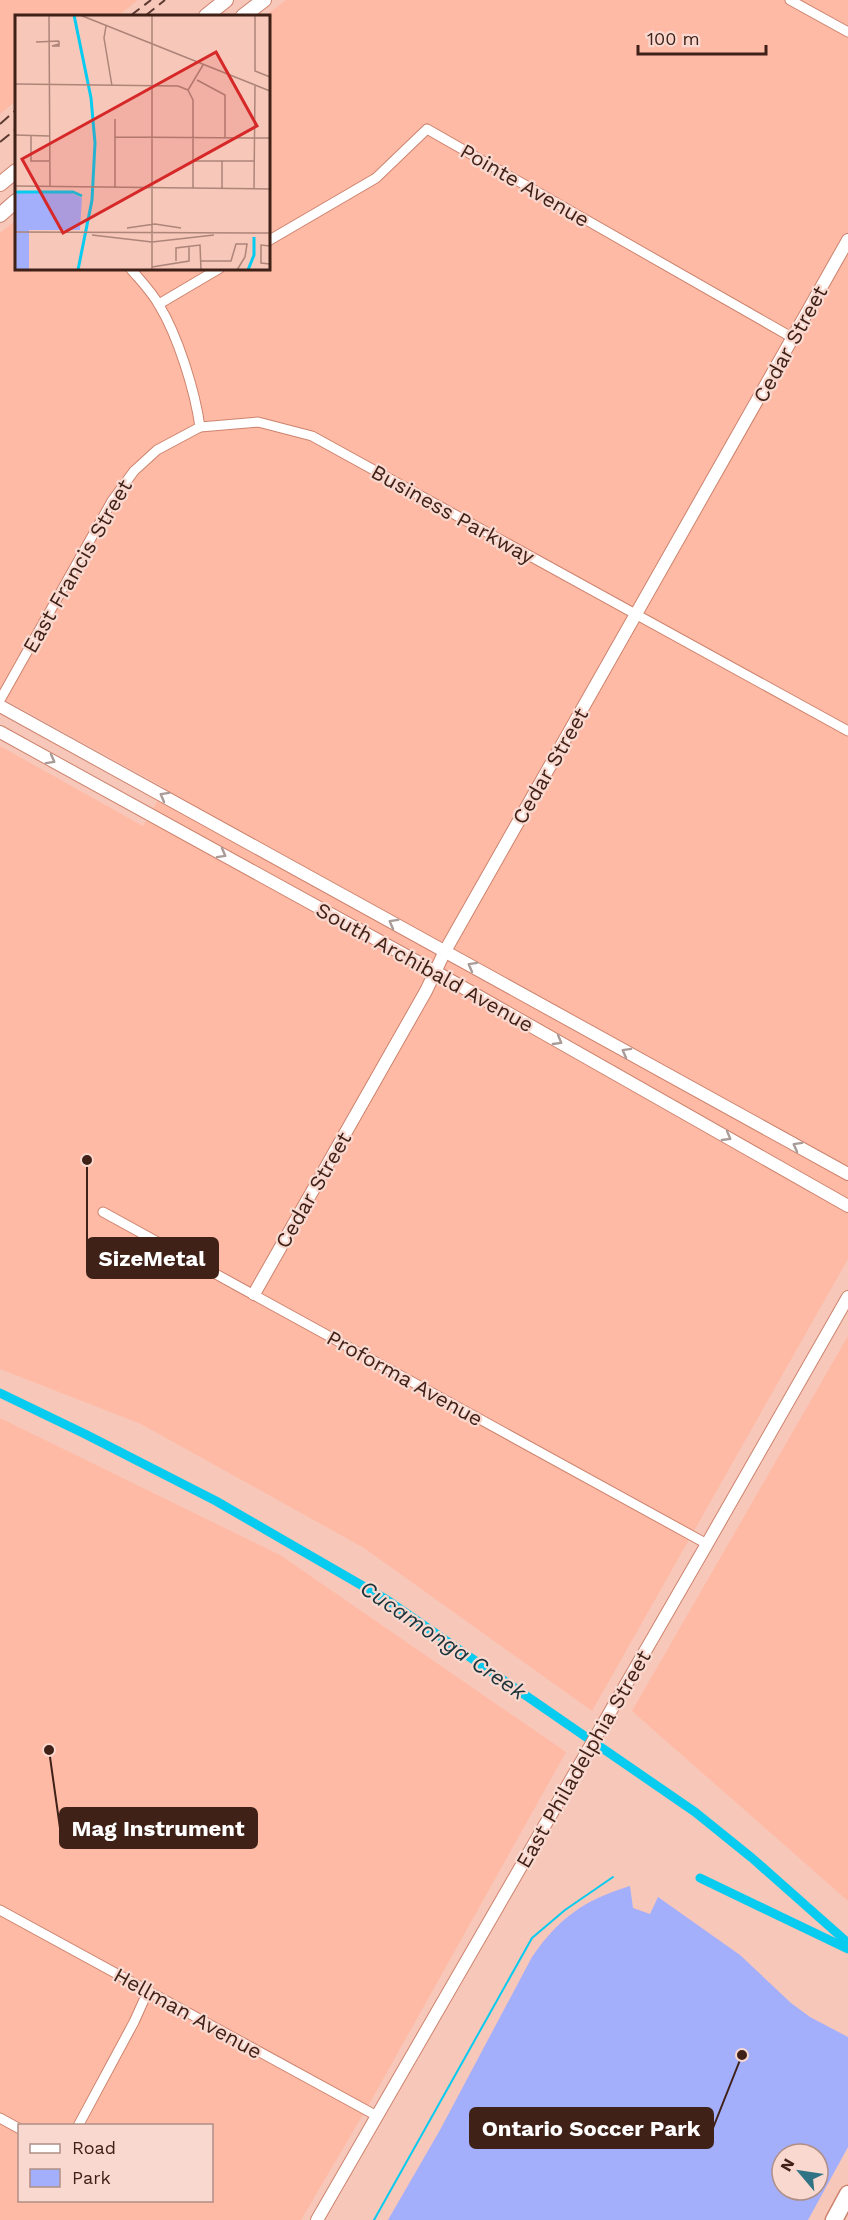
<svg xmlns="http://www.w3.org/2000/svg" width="848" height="2220" viewBox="0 0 848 2220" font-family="'Work Sans',sans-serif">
  <rect width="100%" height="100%" fill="#f7c7b9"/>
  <g fill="#ffbaa5" fill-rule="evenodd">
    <polygon points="0,0 138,0 118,16 16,16 16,101 0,114"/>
    <polygon points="286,0 848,0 848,1259 592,1711 364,1548 141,1424 0,1369 0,746 143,826 165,788 0,697 0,233 16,220 16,268 268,268 268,16 265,16"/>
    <polygon points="848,1336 848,1901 632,1711"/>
    <path d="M0 1418 280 1555 566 1752 372 2099 301 2220H0ZM20 2126H212V2200H20Z"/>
  </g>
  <path fill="#a4affc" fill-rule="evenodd" d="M630 1886 633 1908 650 1914 658 1897 740 1955 791 2003 810 2017 848 2037V2147L808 2220H388L440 2130 532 1957C559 1918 584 1900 630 1886ZM782 2154H818V2190H782Z"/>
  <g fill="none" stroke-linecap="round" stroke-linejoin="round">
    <polyline stroke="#07cbef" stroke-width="2" points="374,2220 532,1938 565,1910 613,1877"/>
    <g stroke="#07cbef" stroke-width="9">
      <polyline points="0,1393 85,1434 216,1501 387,1600 695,1812 752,1858 848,1943"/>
      <polyline points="700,1878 848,1949"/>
    </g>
    <g stroke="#cd836e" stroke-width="11">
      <g id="street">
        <polyline points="790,0 848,32"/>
        <polyline points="268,241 376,178 427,129 793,338"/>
        <path d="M130 268C140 280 152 292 159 305 178 336 195 391 200 427L258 422 312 436 848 731"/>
        <polyline points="159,304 220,268"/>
        <polyline points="0,700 112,501 134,471 157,450 200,427"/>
        <polyline points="103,1212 707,1544"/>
        <polyline points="0,1910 377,2116"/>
        <polyline points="0,2118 20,2129"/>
        <polyline points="78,2126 134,2022 148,1991"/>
      </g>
    </g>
    <g stroke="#cd836e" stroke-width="14">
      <g id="secondary">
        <polyline points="0,706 848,1174"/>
        <polyline points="0,732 434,971 848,1206"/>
        <polyline points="254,1294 426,991 445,951 848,240"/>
        <polyline points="317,2220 707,1544 848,1297"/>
      </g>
    </g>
    <g stroke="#cd836e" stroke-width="16">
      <g id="primary">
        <polyline points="206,16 226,0"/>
        <polyline points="243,16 264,0"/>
        <polyline points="0,184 16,171"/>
        <polyline points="0,215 16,201"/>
      </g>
    </g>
    <g stroke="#cd836e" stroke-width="19">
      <polyline id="highway" points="834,2220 848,2194"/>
    </g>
    <use href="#street" stroke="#fff" stroke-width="9"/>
    <use href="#secondary" stroke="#fff" stroke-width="12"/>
    <use href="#primary" stroke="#fff" stroke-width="14"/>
    <use href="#highway" stroke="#fff" stroke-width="16"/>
    <g stroke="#5a3930" stroke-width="2" stroke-dasharray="12 6" stroke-linecap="butt">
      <polyline points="130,16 151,0"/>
      <polyline points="145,16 165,0"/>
      <polyline points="0,124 16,110"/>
      <polyline points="0,142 16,129"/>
    </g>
  </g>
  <defs><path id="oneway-chevron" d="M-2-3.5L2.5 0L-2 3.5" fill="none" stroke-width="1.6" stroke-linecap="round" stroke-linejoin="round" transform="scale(1.5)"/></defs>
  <g stroke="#a99b97">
    <use href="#oneway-chevron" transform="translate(51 760) rotate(29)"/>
    <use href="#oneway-chevron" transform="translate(164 796) rotate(-151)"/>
    <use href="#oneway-chevron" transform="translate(222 854) rotate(29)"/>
    <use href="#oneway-chevron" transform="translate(393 923) rotate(-151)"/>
    <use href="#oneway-chevron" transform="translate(472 966) rotate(-151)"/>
    <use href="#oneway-chevron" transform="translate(558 1041) rotate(30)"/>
    <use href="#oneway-chevron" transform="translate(626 1052) rotate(-151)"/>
    <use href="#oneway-chevron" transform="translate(727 1137) rotate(30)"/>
    <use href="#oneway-chevron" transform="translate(797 1146) rotate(-151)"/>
  </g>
  <g text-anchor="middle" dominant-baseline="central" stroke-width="4.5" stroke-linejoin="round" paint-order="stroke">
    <g font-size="21" fill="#3f2118" stroke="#f9d9cf">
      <text transform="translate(525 185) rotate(30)">Pointe Avenue</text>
      <text transform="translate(790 344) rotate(-61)">Cedar Street</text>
      <text transform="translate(453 514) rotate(29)">Business Parkway</text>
      <text transform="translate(77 566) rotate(-60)">East Francis Street</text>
      <text transform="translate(550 766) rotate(-60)">Cedar Street</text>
      <text transform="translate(425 967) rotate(29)">South Archibald Avenue</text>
      <text transform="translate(313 1190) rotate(-60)">Cedar Street</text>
      <text transform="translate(405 1378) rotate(29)">Proforma Avenue</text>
      <text transform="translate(583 1759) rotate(-60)">East Philadelphia Street</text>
      <text transform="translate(188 2013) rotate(29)">Hellman Avenue</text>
    </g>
    <g font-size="22" font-style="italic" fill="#1a333a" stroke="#f9d9cf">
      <text transform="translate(443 1640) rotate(34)">Cucamonga Creek</text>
    </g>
  </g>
  <g transform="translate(15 15)">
    <rect width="255" height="255" fill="#f7c7b9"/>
    <path d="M0 178H56L67 183 65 215H14V255H0Z" fill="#a4affc"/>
    <path fill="none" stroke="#07cbef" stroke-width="3" d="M59 0 76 83 80 128 77 185 63 255M0 177H58L67 181M233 255 239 240V222"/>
    <path fill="none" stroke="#ad8579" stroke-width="1.5" d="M34 0 35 172M65 0 255 76M137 0V255M240 0V56L255 62M91 11 89 23 97 71M21 27 44 26M44 29 37 31H44V26M182 65 210 80V122M0 69 163 71 173 75M100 104V173M0 120 34 121M16 121V146H34M100 122 255 123M178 146H239M0 171 255 174M239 173 240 71M178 174V85L173 75 188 50M207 174V146M112 213 140 209 166 213M0 217 255 218M77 220 137 227 199 220M255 231 246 230V248L255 249M161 246V233L185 230 186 255M186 246H216L221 229H232L230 242 222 255M137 252 174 246V231"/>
    <path fill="#d62828" fill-opacity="0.15" stroke="#d62828" stroke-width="3" d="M201 37 242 111 48 218 7 144Z"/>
    <rect width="255" height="255" fill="none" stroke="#3f2118" stroke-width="3"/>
  </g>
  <path fill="none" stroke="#3f2118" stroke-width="2" d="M87 1160L87 1258M49 1750L60 1828M742 2055L713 2128"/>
  <g fill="#3f2118" stroke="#f9d9cf" stroke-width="2">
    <circle cx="87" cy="1160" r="6"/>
    <circle cx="49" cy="1750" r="6"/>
    <circle cx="742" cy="2055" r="6"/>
  </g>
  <g fill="#3f2118" stroke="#3f2118" stroke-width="2">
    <rect x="87" y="1238" width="131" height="40" rx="6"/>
    <rect x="60" y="1808" width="197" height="40" rx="6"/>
    <rect x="470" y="2108" width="243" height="40" rx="6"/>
  </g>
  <g font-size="22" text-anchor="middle" font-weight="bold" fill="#fff">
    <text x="152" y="1266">SizeMetal</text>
    <text x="158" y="1836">Mag Instrument</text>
    <text x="591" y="2136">Ontario Soccer Park</text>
  </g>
  <rect x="18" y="2124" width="195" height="78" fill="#f9d9cf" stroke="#af8f86" stroke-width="1.5"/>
  <rect x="30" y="2144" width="30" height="9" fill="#ffffff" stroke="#af8f86" stroke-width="1.5"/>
  <text x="72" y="2154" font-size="18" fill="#3f2118">Road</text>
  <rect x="30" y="2169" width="30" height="18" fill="#a4affc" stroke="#af8f86" stroke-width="1.5"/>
  <text x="72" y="2184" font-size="18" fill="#3f2118">Park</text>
  <g transform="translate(800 2172) rotate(299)"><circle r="28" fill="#f9d9cf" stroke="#af8f86" stroke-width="1.5"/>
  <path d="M0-4.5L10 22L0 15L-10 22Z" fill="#307384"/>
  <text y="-9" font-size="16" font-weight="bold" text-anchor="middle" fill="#3f2118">N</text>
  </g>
  <path d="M638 45v9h128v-9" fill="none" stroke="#3f2118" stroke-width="3"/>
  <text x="647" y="45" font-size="18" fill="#3f2118" stroke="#f9d9cf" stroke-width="4.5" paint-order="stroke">100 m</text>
</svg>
